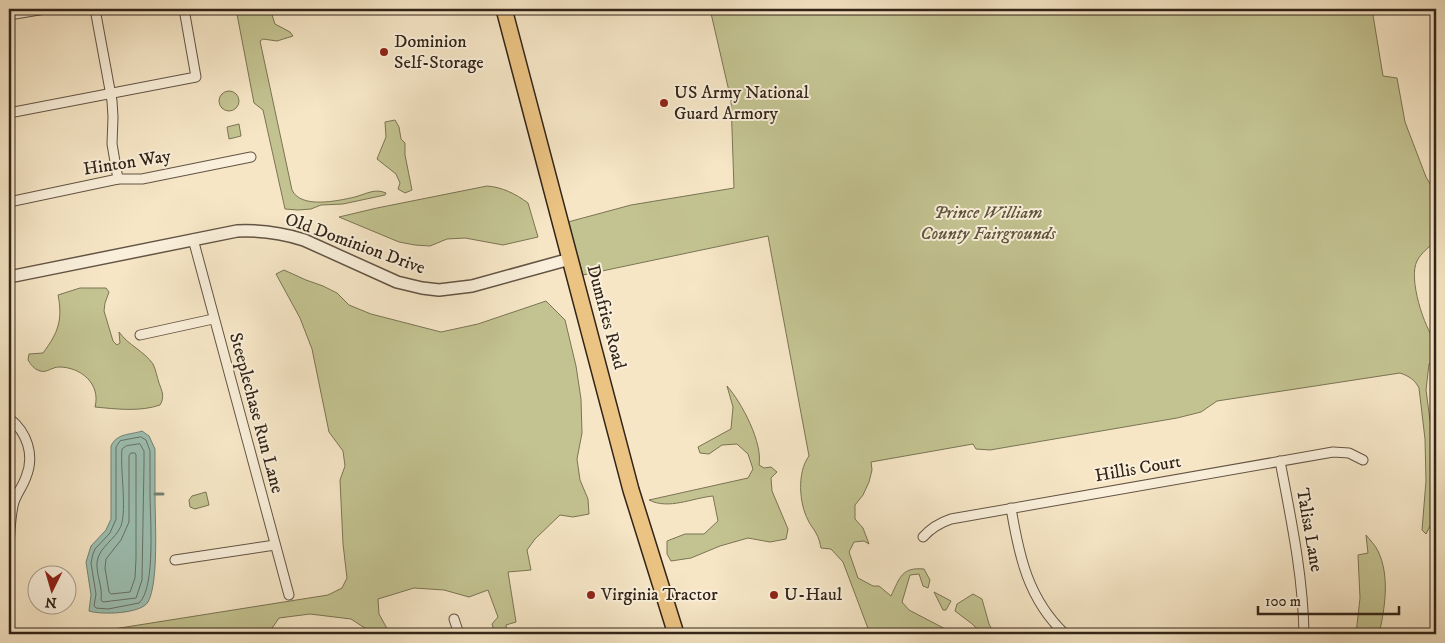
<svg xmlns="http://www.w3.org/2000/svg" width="1445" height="643" viewBox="0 0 1445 643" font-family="'IM FELL DW Pica',serif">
  <rect width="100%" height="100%" fill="#f6e6c6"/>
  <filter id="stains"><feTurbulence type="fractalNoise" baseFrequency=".004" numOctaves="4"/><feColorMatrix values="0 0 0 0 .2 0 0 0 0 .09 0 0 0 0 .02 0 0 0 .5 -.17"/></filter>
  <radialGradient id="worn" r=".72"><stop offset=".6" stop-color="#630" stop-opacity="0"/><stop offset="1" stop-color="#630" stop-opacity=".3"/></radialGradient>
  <g fill="#c3c391" stroke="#7a7454">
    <path d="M236 9H270L275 24 290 32 293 36 277 41 263 39 260 41 292 190C301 209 337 201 355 197 366 194 375 188 386 193L385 195 343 204 321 205 311 209 298 210 285 209 263 110 254 103Z"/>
    <path d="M710 9H1372L1383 76 1397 78 1405 122 1426 177 1436 194V241C1429 247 1421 253 1417 261 1408 278 1424 328 1436 342V363L1429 364 1426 390 1435 458V485L1433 520 1426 534 1422 530 1426 481 1425 439 1419 388C1415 380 1409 376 1400 373L1217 401 1201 412 1177 418 990 450 976 449 973 444 871 462 872 470 869 482 863 495 855 505V519L863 528 869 544 864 541 854 542 849 552 858 578 873 586H879L891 596C900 577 902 567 924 569L930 580 928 588 923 586 919 574 910 575 902 602 909 610 955 634H875L869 631 843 562 831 549 821 548C820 543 819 538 816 533 814 529 810 525 808 520 799 503 797 472 809 456L768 236 583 275 568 222 631 205 734 188 731 100Z"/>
    <circle cx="229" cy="101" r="10"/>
    <polygon points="395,120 399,127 401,139 405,143 405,155 412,190 405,193 398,189 400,183 396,174 377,159 386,137 385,122"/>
    <polygon points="239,124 241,136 229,139 227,127"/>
    <path d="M487 186C502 187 516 194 528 203L538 237 503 245 465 238 447 239 430 246 415 245 399 242 339 217 377 208Z"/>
    <polygon points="284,270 306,280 323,286 337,293 349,305 371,314 441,332 478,324 546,301 565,320 576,366 581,399 582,433 577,459 580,480 588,499 589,514 573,517 560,515 535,539 527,550 531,570 508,572 516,622 506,625 507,634 495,634 492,624 498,617 488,590 469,597 444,590 414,588 378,599 379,614 390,634 374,634 351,619 310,614 279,618 268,634 82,634 328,595 342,588 347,578 343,544 340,480 345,466 343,451 329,432 312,349 300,318 276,274"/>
    <path d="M80 288H106L109 292 105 303 104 311 113 341 117 345 120 343 119 332C128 345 144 351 153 364 156 370 157 377 159 383 162 391 165 397 160 405 140 412 116 409 95 407 101 384 81 367 59 367 52 367 47 373 40 371 34 369 31 365 28 360L29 354 43 353C58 333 63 320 58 295Z"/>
    <path d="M727 386C742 403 763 443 759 465L764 468 771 467 777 472 771 478 772 491 788 529 786 539 770 542 748 538 720 546 691 558 671 561 667 554V541L685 534H704L718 521 713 496C692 498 669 510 649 500L748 478 753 469 748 454 737 444 722 445 709 454 700 453 698 447 731 429 733 407Z"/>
    <polygon points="206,492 209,505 195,509 190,507 189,500 192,496"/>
    <path d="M1366 535C1370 540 1375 545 1378 551 1390 576 1385 608 1379 634H1356L1360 598 1358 555 1368 553Z"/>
    <polygon points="934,592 951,601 946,610 943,610"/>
    <polygon points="973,594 982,599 989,624 994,634 983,634 971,623 955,611 957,604"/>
  </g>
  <path fill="#9dc0b3" stroke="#728275" d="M142 431 149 436 155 449C155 465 155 480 155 496 155 520 159 582 148 602 141 614 101 615 89 611L91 595 86 562 91 546 106 530 111 519V446C117 433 130 435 142 431Z"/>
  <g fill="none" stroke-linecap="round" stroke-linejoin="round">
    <g stroke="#687266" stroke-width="1">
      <path d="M141 437 146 440 150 451C150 465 150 479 150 493 150 516 156 588 139 603L108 609 96 608 94 606 96 594 91 563 93 554 95 549 110 533 116 519V447L120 441Z"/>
      <path d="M140 444 144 451V464L142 580 136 598 103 602 101 600C103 587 96 575 97 562 99 547 115 540 121 526 127 509 120 469 122 449L126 446Z"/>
      <polygon points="131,453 135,453 136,455 136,559 135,578 130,592 111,594 109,592 105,568 106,559 121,540 129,522 129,456"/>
    </g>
    <polyline stroke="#728275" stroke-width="3" points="155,494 163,494"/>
    <g stroke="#635444" stroke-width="11">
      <g id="minor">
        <polyline points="95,9 112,101 113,117 112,144 118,179"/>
        <polyline points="9,15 45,9"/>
        <polyline points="9,113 196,77 184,9"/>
        <polyline points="9,202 118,179 142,179 251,157"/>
        <polyline points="193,239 289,595"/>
        <polyline points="140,335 213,319"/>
        <path d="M9 418C27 432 35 455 26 477 23 486 17 493 14 502 10 516 10 533 9 549"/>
        <path d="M1280 461C1291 519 1303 575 1304 634"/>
        <path d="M1011 508C1019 556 1028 599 1065 634"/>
        <path d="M923 537C931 528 939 523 951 519L1333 452 1349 453 1363 460"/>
        <polyline points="175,560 275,545"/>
        <polyline points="454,619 459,634"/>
      </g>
    </g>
    <g stroke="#635444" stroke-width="14">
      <path id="tertiary" d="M9 277 237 231C260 230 282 233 304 240L397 282 422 288 439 290 472 286 570 259"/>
    </g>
    <g stroke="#322418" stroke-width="18">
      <polyline id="primary" points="504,9 631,490 676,634"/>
    </g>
    <use href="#minor" stroke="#f9efda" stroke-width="9"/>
    <use href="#tertiary" stroke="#f9efda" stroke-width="11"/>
    <use href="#primary" stroke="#ebc383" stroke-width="15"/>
  </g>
  <g fill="#8f2418" stroke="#f9efda" stroke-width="2">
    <circle cx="384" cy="52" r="5"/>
    <circle cx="664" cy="103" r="5"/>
    <circle cx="591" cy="595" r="5"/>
    <circle cx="774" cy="595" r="5"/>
  </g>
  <g text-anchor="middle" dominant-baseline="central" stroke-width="4" stroke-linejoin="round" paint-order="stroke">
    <g font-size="18" fill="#322418" stroke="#f9efda" text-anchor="start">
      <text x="394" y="42">Dominion<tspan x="394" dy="21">Self-Storage</tspan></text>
      <text x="674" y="93">US Army National<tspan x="674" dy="21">Guard Armory</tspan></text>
      <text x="601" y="595">Virginia Tractor</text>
      <text x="784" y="595">U-Haul</text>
    </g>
    <g font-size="18" fill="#322418" stroke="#f9efda">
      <text transform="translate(127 163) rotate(-9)">Hinton Way</text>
      <text transform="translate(355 244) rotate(20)">Old Dominion Drive</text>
      <text transform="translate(606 317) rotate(75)">Dumfries Road</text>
      <text transform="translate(256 413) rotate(75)">Steeplechase Run Lane</text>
      <text transform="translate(1138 469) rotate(-10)">Hillis Court</text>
      <text transform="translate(1309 530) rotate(80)">Talisa Lane</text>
    </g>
    <g font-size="18" font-style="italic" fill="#5e543c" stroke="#f9efda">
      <text x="988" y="213">Prince William<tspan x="988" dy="21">County Fairgrounds</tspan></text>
    </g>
  </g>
  <rect width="1445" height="643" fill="none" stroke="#f6e6c6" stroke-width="30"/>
  <rect x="10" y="10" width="1425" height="623" fill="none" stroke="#322418" stroke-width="2.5"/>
  <rect x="15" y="15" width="1415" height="613" fill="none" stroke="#322418"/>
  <g transform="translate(52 590) rotate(185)"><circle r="24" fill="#f9efda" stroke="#a99e8c"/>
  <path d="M0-4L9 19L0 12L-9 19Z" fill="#8f2418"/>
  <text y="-8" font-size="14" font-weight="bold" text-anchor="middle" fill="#322418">N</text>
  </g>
  <path d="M1258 606v8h141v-8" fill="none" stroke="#322418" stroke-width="2.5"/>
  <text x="1265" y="606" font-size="15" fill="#322418" stroke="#f9efda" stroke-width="4" paint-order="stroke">100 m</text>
  <rect width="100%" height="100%" filter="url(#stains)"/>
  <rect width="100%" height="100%" fill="url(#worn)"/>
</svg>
